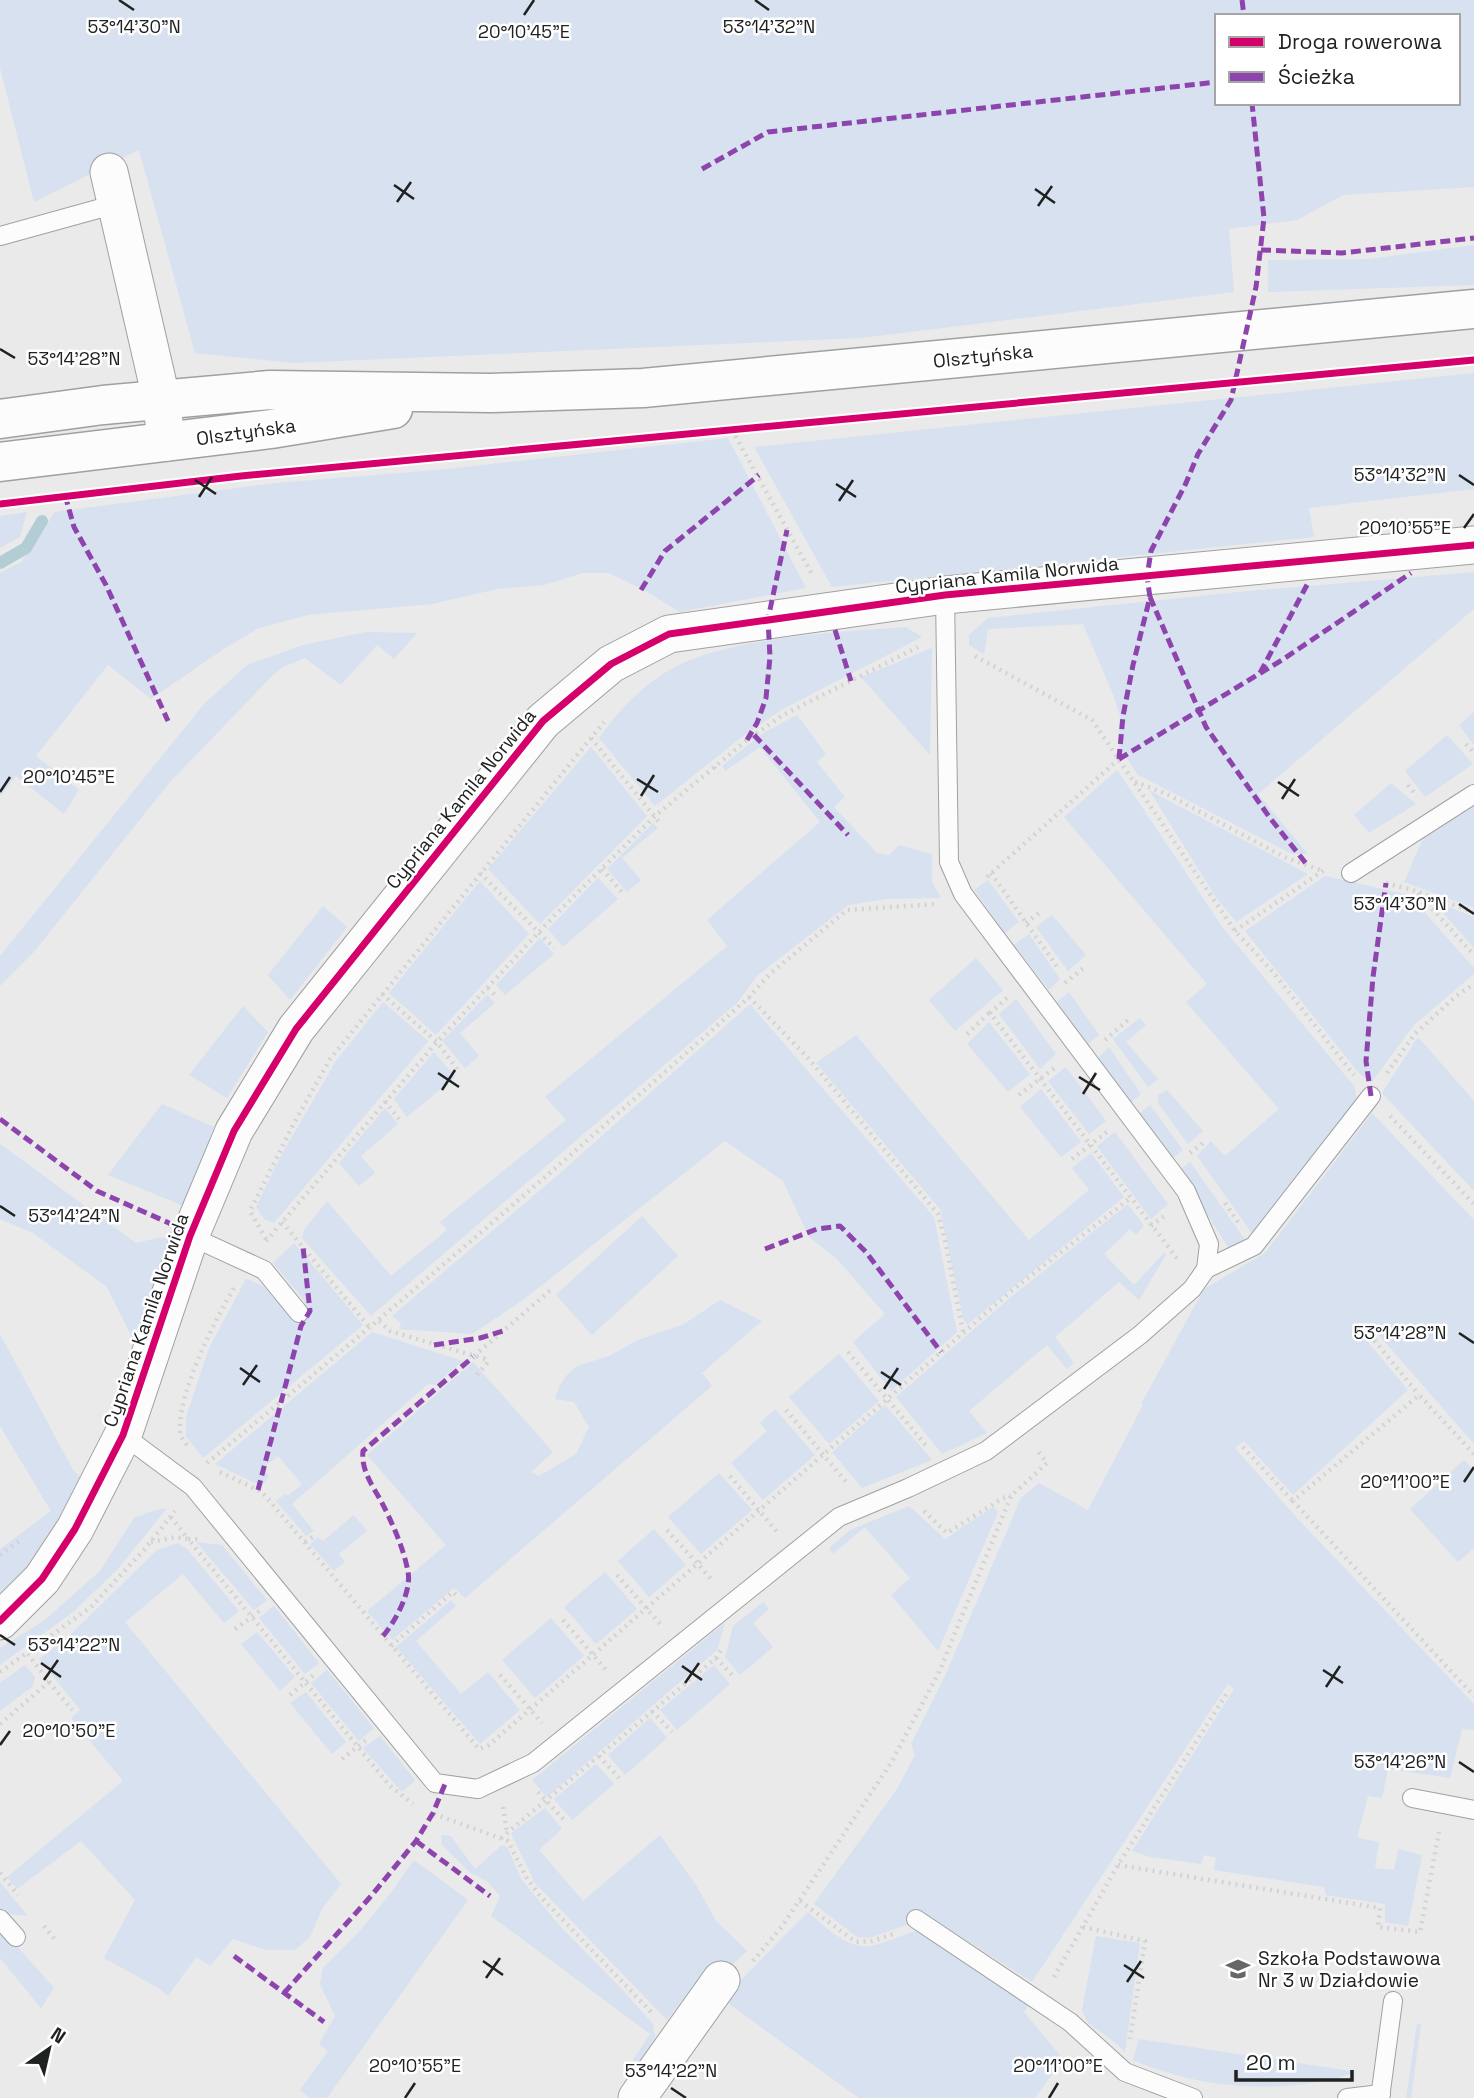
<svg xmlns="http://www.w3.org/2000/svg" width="1474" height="2098" viewBox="0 0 1474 2098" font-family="'Space Grotesk',sans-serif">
  <rect width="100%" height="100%" fill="#eaeaea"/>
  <g fill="#d7e1ef" fill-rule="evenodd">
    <path d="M0 0H1474V187L1343 195 1297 220 1229 229 1234 292 861 338 293 363 195 353 139 150 34 202 0 68ZM1217 16H1458V103H1217Z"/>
    <polygon points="1474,245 1474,285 1268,292 1268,260 1368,259"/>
    <polygon points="1474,373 1474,489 1309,508 1314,537 832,587 754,447"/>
    <polygon points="728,438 806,588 680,612 642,589 609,573 583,573 544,585 497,589 432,604 308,615 259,628 225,648 151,699 108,665 36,756 79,790 64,814 16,776 0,796 0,573 21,562 38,540 54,512 276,483 447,469"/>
    <polygon points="27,512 20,537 0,548 0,516"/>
    <polygon points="1474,572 1474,609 1258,794 1308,854 1292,854 1138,775 1118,745 1120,716 1114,697 1083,624 988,629 984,654 969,645 969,635 988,618 1248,591"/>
    <path d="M906 627 922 637 783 709 742 737 655 806 599 738C619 710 642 685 673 668 731 637 839 632 906 627Z"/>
    <polygon points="366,632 417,633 394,659 377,645 341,685 305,658 283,667 272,676 170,782 33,953 0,986 0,956 204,704 247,665 303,645"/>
    <polygon points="932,648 930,755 861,677"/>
    <polygon points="1474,712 1474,745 1459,725"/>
    <polygon points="797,715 826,754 817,762 845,797 834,807 877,853 889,855 899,845 932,854 932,882 941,898 886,899 848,905 757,976 738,1002 371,1316 302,1238 304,1230 327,1201 391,1276 447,1230 440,1222 566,1120 545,1097 727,946 707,920 820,822 760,747 725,771 722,766 763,733"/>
    <polygon points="1447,735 1473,764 1425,797 1405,771"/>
    <polygon points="591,747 647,816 540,924 488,869"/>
    <polygon points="1117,770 1223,928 1354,1086 1357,1099 1258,1231 1251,1232 1197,1156 1211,1141 1225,1156 1279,1109 1186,1002 1207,984 1064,817"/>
    <polygon points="1391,783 1416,804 1369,833 1354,815"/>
    <polygon points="1149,790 1158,795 1308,874 1236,922 1215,896"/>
    <polygon points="1474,803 1474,908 1404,882 1424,836"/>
    <polygon points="653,823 658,828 622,858 641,880 627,892 607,869"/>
    <polygon points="1325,876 1409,895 1474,968 1474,974 1414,1025 1371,1083 1358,1072 1245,931"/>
    <polygon points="598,878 618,899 563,947 548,929"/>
    <polygon points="988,880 1019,922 1005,933 974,890"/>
    <polygon points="480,881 529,934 436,1035 389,993"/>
    <polygon points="1433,901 1474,917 1474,948"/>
    <polygon points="323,906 347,927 290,1000 268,975"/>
    <polygon points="1052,915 1086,955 1068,971 1036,927"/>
    <polygon points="1029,934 1060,979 1049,990 1014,945"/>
    <polygon points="540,938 554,954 505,995 496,985"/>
    <polygon points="976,958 1003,990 955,1031 929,1000"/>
    <polygon points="1069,992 1099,1035 1088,1044 1057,1002"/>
    <polygon points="487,995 495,1003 460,1033 479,1056 465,1068 442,1041"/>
    <polygon points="1016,999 1056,1054 1040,1069 999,1014"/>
    <polygon points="383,1002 428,1041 274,1223 264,1219 256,1207 282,1154 336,1061"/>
    <polygon points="750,1004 934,1217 957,1332 891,1391 853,1342 885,1314 836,1258 809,1237 783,1181 725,1141 523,1300 472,1334 399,1329 401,1323 392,1316 558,1175"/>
    <polygon points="243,1006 268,1032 227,1098 189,1075"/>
    <polygon points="1140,1018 1146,1025 1126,1042 1158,1079 1148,1087 1113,1039"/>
    <polygon points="989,1022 1030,1074 1008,1092 967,1044"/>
    <polygon points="856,1035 1029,1240 1089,1190 1072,1168 1091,1153 1124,1197 967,1325 963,1318 940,1209 816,1063"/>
    <polygon points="1418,1037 1474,1101 1474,1191 1382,1093"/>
    <polygon points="1109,1047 1141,1094 1130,1103 1098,1058"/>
    <polygon points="434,1052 455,1077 407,1117 394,1099"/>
    <polygon points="1066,1067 1106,1121 1089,1134 1048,1081"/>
    <polygon points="1041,1089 1081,1142 1061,1157 1020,1107"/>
    <polygon points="1167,1090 1203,1131 1188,1144 1158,1103 1158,1095"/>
    <polygon points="162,1104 214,1127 209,1138 228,1166 203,1214 108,1175"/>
    <polygon points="1150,1105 1183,1150 1171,1159 1139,1114"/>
    <polygon points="385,1108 398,1124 361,1156 375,1173 359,1186 339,1163"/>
    <polygon points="1372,1113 1474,1220 1474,1444 1372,1327 1363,1336 1408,1390 1293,1495 1244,1441 1235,1448 1297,1518 1474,1704 1474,1730 1462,1729 1450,1778 1388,1769 1382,1798 1368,1796 1357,1838 1379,1842 1375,1868 1394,1870 1398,1849 1422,1855 1408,1926 1385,1922 1385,1904 1326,1895 1324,1887 1214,1870 1216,1858 1204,1855 1201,1864 1150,1857 1132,1851 1234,1689 1228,1684 1032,1982 918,1909 909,1924 869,1938 857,1937 814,1904 897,1789 915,1755 911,1744 945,1676 1021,1498 1039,1483 1088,1510 1143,1405 1141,1404 1204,1289 1265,1253"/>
    <polygon points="1115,1132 1168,1204 1151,1219 1097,1146"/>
    <polygon points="0,1144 136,1243 157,1238 185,1236 141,1355 107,1287 33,1233 0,1219"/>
    <polygon points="1190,1162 1248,1244 1231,1252 1180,1170"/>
    <polygon points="1128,1204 1144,1226 1136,1235 1130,1229 1104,1254 1134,1285 1165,1252 1166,1255 1139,1300 1119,1282 1055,1337 1074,1363 1067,1369 1047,1345 969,1411 987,1433 942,1454 896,1397 1011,1297"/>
    <polygon points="642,1216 678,1256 592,1335 556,1295"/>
    <polygon points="294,1243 363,1325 203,1458 186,1436 186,1417 209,1348 246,1279 263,1286 295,1321 307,1310 304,1300 273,1263"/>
    <polygon points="720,1300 762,1321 702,1373 712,1386 465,1598 454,1588 392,1640 367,1611 446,1545 367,1455 473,1362 553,1452 531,1472 539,1476 576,1454 589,1427 574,1402 555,1399 559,1387 566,1376 577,1366 609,1356 638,1340 684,1324"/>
    <polygon points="372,1332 463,1361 435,1385 428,1384 292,1504 314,1531 306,1536 276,1501 285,1494 288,1496 302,1484 278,1456 263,1468 269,1476 262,1486 215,1464"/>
    <polygon points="0,1334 73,1470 100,1496 0,1600 0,1549 51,1511 0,1426"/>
    <polygon points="839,1354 879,1401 829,1444 789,1397"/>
    <polygon points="885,1405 932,1460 862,1488 832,1452"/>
    <polygon points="775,1409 815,1455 763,1500 731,1463 767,1431 760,1423"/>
    <polygon points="1464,1460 1474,1471 1474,1548 1458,1562 1410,1509"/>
    <polygon points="719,1473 752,1510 701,1554 668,1517"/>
    <polygon points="909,1506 945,1539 993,1507 998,1512 938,1651 891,1595 910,1578 865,1527 833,1554 829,1548 850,1530"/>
    <polygon points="167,1508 117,1570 73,1612 0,1665 0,1648 45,1620 100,1571 134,1518 152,1511"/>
    <polygon points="354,1515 367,1531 339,1554 345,1562 334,1571 310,1544 318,1537 323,1541"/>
    <polygon points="654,1529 686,1565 649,1597 618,1561"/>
    <polygon points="196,1542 222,1545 267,1600 254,1610"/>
    <polygon points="178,1543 187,1549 239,1611 224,1623 183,1574 125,1622 341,1884 322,1909 310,1937 295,1950 266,1950 233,1939 210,1966 196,1957 168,1996 160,1989 104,1958 135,1900 81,1841 17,1889 7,1877 123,1781 71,1718 80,1710 39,1659 67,1638 157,1550"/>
    <polygon points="605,1572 637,1609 596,1644 564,1607"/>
    <polygon points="451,1600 456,1606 416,1641 461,1694 488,1672 520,1710 480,1744 396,1647"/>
    <polygon points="763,1602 769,1609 753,1623 773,1647 740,1675 725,1657 733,1626"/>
    <polygon points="274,1606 319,1663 305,1674 259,1618"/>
    <polygon points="551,1618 584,1656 535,1698 502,1660"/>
    <polygon points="725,1623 717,1650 547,1797 532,1780"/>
    <polygon points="257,1632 295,1677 280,1691 241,1644"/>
    <polygon points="25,1665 35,1677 33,1686 0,1711 0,1683"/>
    <polygon points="714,1665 730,1684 677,1730 660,1710"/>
    <polygon points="327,1670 374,1728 359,1741 311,1683"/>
    <polygon points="306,1692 346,1742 332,1754 290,1703"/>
    <polygon points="650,1718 667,1738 625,1775 608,1755"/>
    <polygon points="380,1736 415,1780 402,1792 363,1748"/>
    <polygon points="596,1764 614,1784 572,1820 554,1799"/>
    <polygon points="545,1808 562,1829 539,1850 583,1901 660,1835 696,1885 716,1921 747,1951 732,1965 692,1987 667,2020 535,1883 511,1833"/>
    <polygon points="442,1835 451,1836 475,1869 502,1845 507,1847 522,1880 559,1925 618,1985 653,2024 655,2038 637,2067 631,2063 650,2034 491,1916 500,1896 488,1882 469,1872 441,1844"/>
    <polygon points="414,1860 468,1900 327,2098 310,2098 300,2090 328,2051 319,2044 335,2016 320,1984 323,1968 359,1932 390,1894"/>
    <polygon points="0,1882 28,1916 5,1914 0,1908"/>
    <path d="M808 1912C824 1926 847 1949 870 1946 886 1943 902 1935 918 1930L1031 2001 1024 2012 1063 2059 1035 2098H859L722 1999Z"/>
    <polygon points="0,1927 54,1988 41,2008 0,1958"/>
    <polygon points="1096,1936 1140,1943 1125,2052 1112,2040 1088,2023 1082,2010"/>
    <polygon points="1417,2023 1421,2025 1411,2098 1406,2098"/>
    <path d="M1139 2039 1357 2072C1285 2096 1203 2090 1133 2060Z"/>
  </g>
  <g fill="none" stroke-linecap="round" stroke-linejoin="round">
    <polyline stroke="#b3cdd5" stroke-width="12" points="0,563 26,548 42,521"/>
    <g stroke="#9fa0a0" stroke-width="20">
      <g id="service">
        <polyline points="0,236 116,204"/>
        <polyline points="1351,873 1474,794"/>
        <polyline points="190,1236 264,1270 299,1313"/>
        <polyline points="1206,1269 1254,1246 1371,1096"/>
        <polyline points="123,1435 193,1487 435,1783 478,1789 533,1763 839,1517 908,1488 986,1451 1140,1335 1192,1289 1206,1269 1209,1244 1186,1191 963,894 949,862 945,595"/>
        <polyline points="1412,1798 1474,1810"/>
        <polyline points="0,1919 16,1937"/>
        <polyline points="916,1919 1070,2022 1125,2072 1193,2098"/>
        <polyline points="1347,2098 1381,2094"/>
        <polyline points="1380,2098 1393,2001"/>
      </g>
    </g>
    <g stroke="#9fa0a0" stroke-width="39">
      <g id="minor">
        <polyline points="109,172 159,389 167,442"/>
        <polyline points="0,1621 42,1579 75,1529 123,1435 190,1236 234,1131 296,1029 543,721 611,664 669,634 945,595 1474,545"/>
        <polyline points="637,2098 721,1980"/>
      </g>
    </g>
    <g stroke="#9fa0a0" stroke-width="41">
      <g id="secondary">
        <polyline points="0,419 103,405 270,390 491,393 643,388 1474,309"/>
        <polyline points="0,462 271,429 393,409"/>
      </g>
    </g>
    <g stroke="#d3d3d4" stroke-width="4.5" stroke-dasharray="2 5" stroke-linecap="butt">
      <polyline points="732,430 813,576"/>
      <polyline points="975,656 1092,720 1235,931 1273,972 1354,1075"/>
      <polyline points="591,738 659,822"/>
      <polyline points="1466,744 1474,753"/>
      <polyline points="714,767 718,773"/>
      <polyline points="1135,782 1167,794 1284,857 1323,871"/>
      <polyline points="1408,785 1417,796"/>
      <polyline points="602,869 622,892"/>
      <polyline points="480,873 554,948"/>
      <polyline points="991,873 1058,968"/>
      <polyline points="987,877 1119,759"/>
      <polyline points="1386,883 1416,891 1474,912"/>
      <polyline points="1418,893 1474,955"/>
      <polyline points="1026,923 1039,913"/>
      <polyline points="1235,931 1324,870"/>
      <polyline points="1065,983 1086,966"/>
      <polyline points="488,988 497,997"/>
      <polyline points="382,994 437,1042 457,1069"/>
      <polyline points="749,997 808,1058 938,1214 945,1240 963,1332"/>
      <polyline points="1007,998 990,1013 1176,1257 1179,1259"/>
      <polyline points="967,1034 989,1013"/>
      <polyline points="1105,1040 1128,1020"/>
      <polyline points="1387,1073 1414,1035 1456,996 1474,984"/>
      <polyline points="1019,1095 1057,1066"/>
      <polyline points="385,1101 399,1119"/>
      <polyline points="1390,1116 1474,1204"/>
      <polyline points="1190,1153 1203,1143"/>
      <polyline points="1072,1159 1108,1131"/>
      <polyline points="1225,1203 1238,1222"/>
      <polyline points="282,1222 370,1328"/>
      <polyline points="1151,1226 1167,1214"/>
      <polyline points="266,1239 250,1211 293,1125 330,1059 604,722"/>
      <polyline points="266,1241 437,1042 554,916 655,816 747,740 783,715 918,647"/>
      <polyline points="379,1321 390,1331 485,1359 488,1362 475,1377"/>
      <polyline points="1370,1335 1419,1395"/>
      <polyline points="848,1352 928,1448"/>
      <polyline points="474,1356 553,1288"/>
      <polyline points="786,1410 847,1483"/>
      <path d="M187 1445C184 1440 180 1437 180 1431 178 1392 215 1320 235 1286"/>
      <polyline points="1243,1447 1293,1501"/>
      <polyline points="1474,1454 1419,1395 1293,1501 1474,1696"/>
      <path d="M207 1463C391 1311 572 1156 749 997L770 974 847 910 937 904"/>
      <polyline points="220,1472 262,1492 479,1749 489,1745 1015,1288 1129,1199"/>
      <polyline points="730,1476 777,1532"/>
      <polyline points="924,1511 947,1533 1003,1498 1011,1496"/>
      <polyline points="171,1517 188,1539 198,1539"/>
      <polyline points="667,1530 714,1582"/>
      <polyline points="151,1542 176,1537 188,1539 390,1786 413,1804"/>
      <polyline points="305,1542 313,1537"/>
      <polyline points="0,1555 21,1540"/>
      <polyline points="617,1575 661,1625"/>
      <polyline points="563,1620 606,1670"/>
      <polyline points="235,1629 261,1610"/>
      <polyline points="391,1646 453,1592 459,1598"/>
      <polyline points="716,1658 735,1678"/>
      <polyline points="0,1672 91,1607 144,1550 175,1511"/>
      <polyline points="500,1675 542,1723"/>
      <polyline points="49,1682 72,1710"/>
      <polyline points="290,1695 314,1675"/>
      <polyline points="652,1711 672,1732"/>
      <polyline points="0,1724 49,1682 28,1654"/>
      <polyline points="599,1756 619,1778"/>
      <polyline points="342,1759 366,1740"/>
      <polyline points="538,1792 566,1822"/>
      <polyline points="503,1807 507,1833"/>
      <polyline points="434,1814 508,1841 526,1877 541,1897 653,2014"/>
      <polyline points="501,1838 716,1658 722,1648"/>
      <polyline points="1118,1865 1380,1908 1378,1927 1420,1932 1439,1832"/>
      <polyline points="0,1873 18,1895"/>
      <polyline points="800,1901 856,1942 872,1941 893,1934"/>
      <polyline points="44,1926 57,1942"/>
      <polyline points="1083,1927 1145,1941 1130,2039"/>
      <polyline points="753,1961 783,1925 891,1763 939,1672 1011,1496 1047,1463 1036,1449"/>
      <polyline points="1054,1977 1118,1865 1229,1690"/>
    </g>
    <use href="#service" stroke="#fcfcfc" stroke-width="18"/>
    <use href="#minor" stroke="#fcfcfc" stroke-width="37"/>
    <use href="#secondary" stroke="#fcfcfc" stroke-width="38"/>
    <g stroke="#8e44ad" stroke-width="5" stroke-dasharray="10 5" stroke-linecap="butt">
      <polyline points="1242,0 1244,16"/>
      <polyline points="702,169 768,132 1217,82"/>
      <polyline points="1261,250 1342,253 1474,238"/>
      <polyline points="65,495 74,527 106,585 168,721"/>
      <polyline points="641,590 665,551 759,475"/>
      <polyline points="1150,597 1206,727 1270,818 1308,866"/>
      <polyline points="835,630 851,681"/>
      <polyline points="1260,673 1308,583"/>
      <polyline points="754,735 848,835"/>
      <polyline points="747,740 757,723 766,698 770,657 768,619 787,530"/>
      <polyline points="1119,759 1123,716 1133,665 1150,597 1147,577 1151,551 1186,483 1198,454 1231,400 1256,287 1264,218 1252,103"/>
      <polyline points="1119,759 1282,660 1411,573"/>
      <polyline points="1371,1096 1366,1061 1373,977 1386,883"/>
      <polyline points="0,1119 97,1191 169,1223 190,1236"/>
      <polyline points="765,1249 817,1229 840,1226 866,1252 941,1352"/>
      <polyline points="434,1345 480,1338 503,1331"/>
      <polyline points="258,1490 301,1326 310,1311 303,1247"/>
      <path d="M383 1636C395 1622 412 1591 408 1572 404 1549 392 1522 381 1501 372 1485 361 1470 363 1451L473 1357"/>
      <polyline points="416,1841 490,1896"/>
      <polyline points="234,1956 324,2022"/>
      <polyline points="284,1993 372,1895 416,1841 433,1813 445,1784"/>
    </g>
    <g stroke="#fff" stroke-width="11">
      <g id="cycleway">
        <polyline points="0,504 241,476 1474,360"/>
        <polyline points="0,1621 42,1579 75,1529 123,1435 190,1236 234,1131 296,1029 543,721 611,664 669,634 945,595 1474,545"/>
      </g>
    </g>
    <use href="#cycleway" stroke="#d6006c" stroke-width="7"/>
  </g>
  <path fill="none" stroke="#202121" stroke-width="2.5" d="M119 0 134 10M755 0 769 10M524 15 534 0M394 185 414 199M1035 189 1055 203M397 202 411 182M1038 206 1052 186M0 349 15 358M1459 475 1474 485M195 480 216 494M836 484 856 497M199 497 212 477M839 501 853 480M1464 528 1474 514M637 779 658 792M1278 782 1299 796M0 792 10 777M641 796 654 775M1282 799 1295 779M1459 904 1474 914M438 1073 459 1087M1079 1077 1100 1090M442 1090 455 1070M1083 1094 1096 1073M0 1206 15 1216M1459 1333 1474 1343M240 1368 260 1382M881 1372 901 1385M243 1385 257 1365M884 1389 898 1368M1464 1482 1474 1467M0 1635 15 1645M41 1663 61 1677M682 1666 702 1680M1323 1670 1343 1683M44 1680 58 1660M685 1683 699 1663M1326 1687 1340 1666M0 1745 10 1731M1459 1762 1474 1772M483 1961 503 1975M1124 1965 1144 1978M486 1978 500 1958M1127 1982 1141 1961M671 2088 686 2098M405 2098 415 2083M1049 2098 1058 2083"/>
  <defs>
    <g id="school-bare" transform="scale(1.89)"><path d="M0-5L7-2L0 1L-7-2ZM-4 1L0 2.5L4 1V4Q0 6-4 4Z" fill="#676767" stroke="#fff" stroke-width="2.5" paint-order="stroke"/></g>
  </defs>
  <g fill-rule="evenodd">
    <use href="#school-bare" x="1238" y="1969"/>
  </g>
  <g text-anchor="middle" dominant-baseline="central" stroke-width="5" stroke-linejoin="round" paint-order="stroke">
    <g font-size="19" fill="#202121" stroke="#fff">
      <text transform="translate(983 356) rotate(-6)">Olsztyńska</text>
      <text transform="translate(246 432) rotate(-8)">Olsztyńska</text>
      <text transform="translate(1007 575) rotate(-6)">Cypriana Kamila Norwida</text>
      <text transform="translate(461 799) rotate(-51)">Cypriana Kamila Norwida</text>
      <text transform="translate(146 1320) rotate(-71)">Cypriana Kamila Norwida</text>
    </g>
    <g font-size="19" fill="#202121" stroke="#fff" text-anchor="start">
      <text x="1258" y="1958">Szkoła Podstawowa<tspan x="1258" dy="22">Nr 3 w Działdowie</tspan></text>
    </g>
  </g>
  <g font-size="18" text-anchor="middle" fill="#202121" stroke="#fff" stroke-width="5" stroke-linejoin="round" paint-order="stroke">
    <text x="769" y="33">53°14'32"N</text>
    <text x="134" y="33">53°14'30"N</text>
    <text x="524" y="38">20°10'45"E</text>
    <text x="74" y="365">53°14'28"N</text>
    <text x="1400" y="481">53°14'32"N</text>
    <text x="1405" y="534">20°10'55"E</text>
    <text x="69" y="783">20°10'45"E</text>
    <text x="1400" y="910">53°14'30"N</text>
    <text x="74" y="1222">53°14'24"N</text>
    <text x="1400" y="1339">53°14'28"N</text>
    <text x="1405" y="1488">20°11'00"E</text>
    <text x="74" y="1651">53°14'22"N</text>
    <text x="69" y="1737">20°10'50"E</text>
    <text x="1400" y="1768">53°14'26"N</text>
    <text x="415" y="2072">20°10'55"E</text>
    <text x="1058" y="2072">20°11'00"E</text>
    <text x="671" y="2077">53°14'22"N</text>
  </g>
  <rect x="1215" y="14" width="245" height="91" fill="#ffffff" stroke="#a6a6a6" stroke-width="2"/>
  <rect x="1229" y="37" width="35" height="10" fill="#d6006c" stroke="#a6a6a6" stroke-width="2"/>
  <text x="1278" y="49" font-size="21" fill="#202121">Droga rowerowa</text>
  <rect x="1229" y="72" width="35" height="10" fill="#8e44ad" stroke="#a6a6a6" stroke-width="2"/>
  <text x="1278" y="84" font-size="21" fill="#202121">Ścieżka</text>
  <g transform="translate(49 2049) rotate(34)" stroke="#ffffff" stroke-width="5" paint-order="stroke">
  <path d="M0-5L12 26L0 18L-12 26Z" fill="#202121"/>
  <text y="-10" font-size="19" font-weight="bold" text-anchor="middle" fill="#202121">N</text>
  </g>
  <path d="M1236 2070v10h116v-10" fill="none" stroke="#202121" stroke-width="3.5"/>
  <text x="1246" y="2070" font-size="21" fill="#202121" stroke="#ffffff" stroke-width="5" paint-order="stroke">20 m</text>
</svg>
